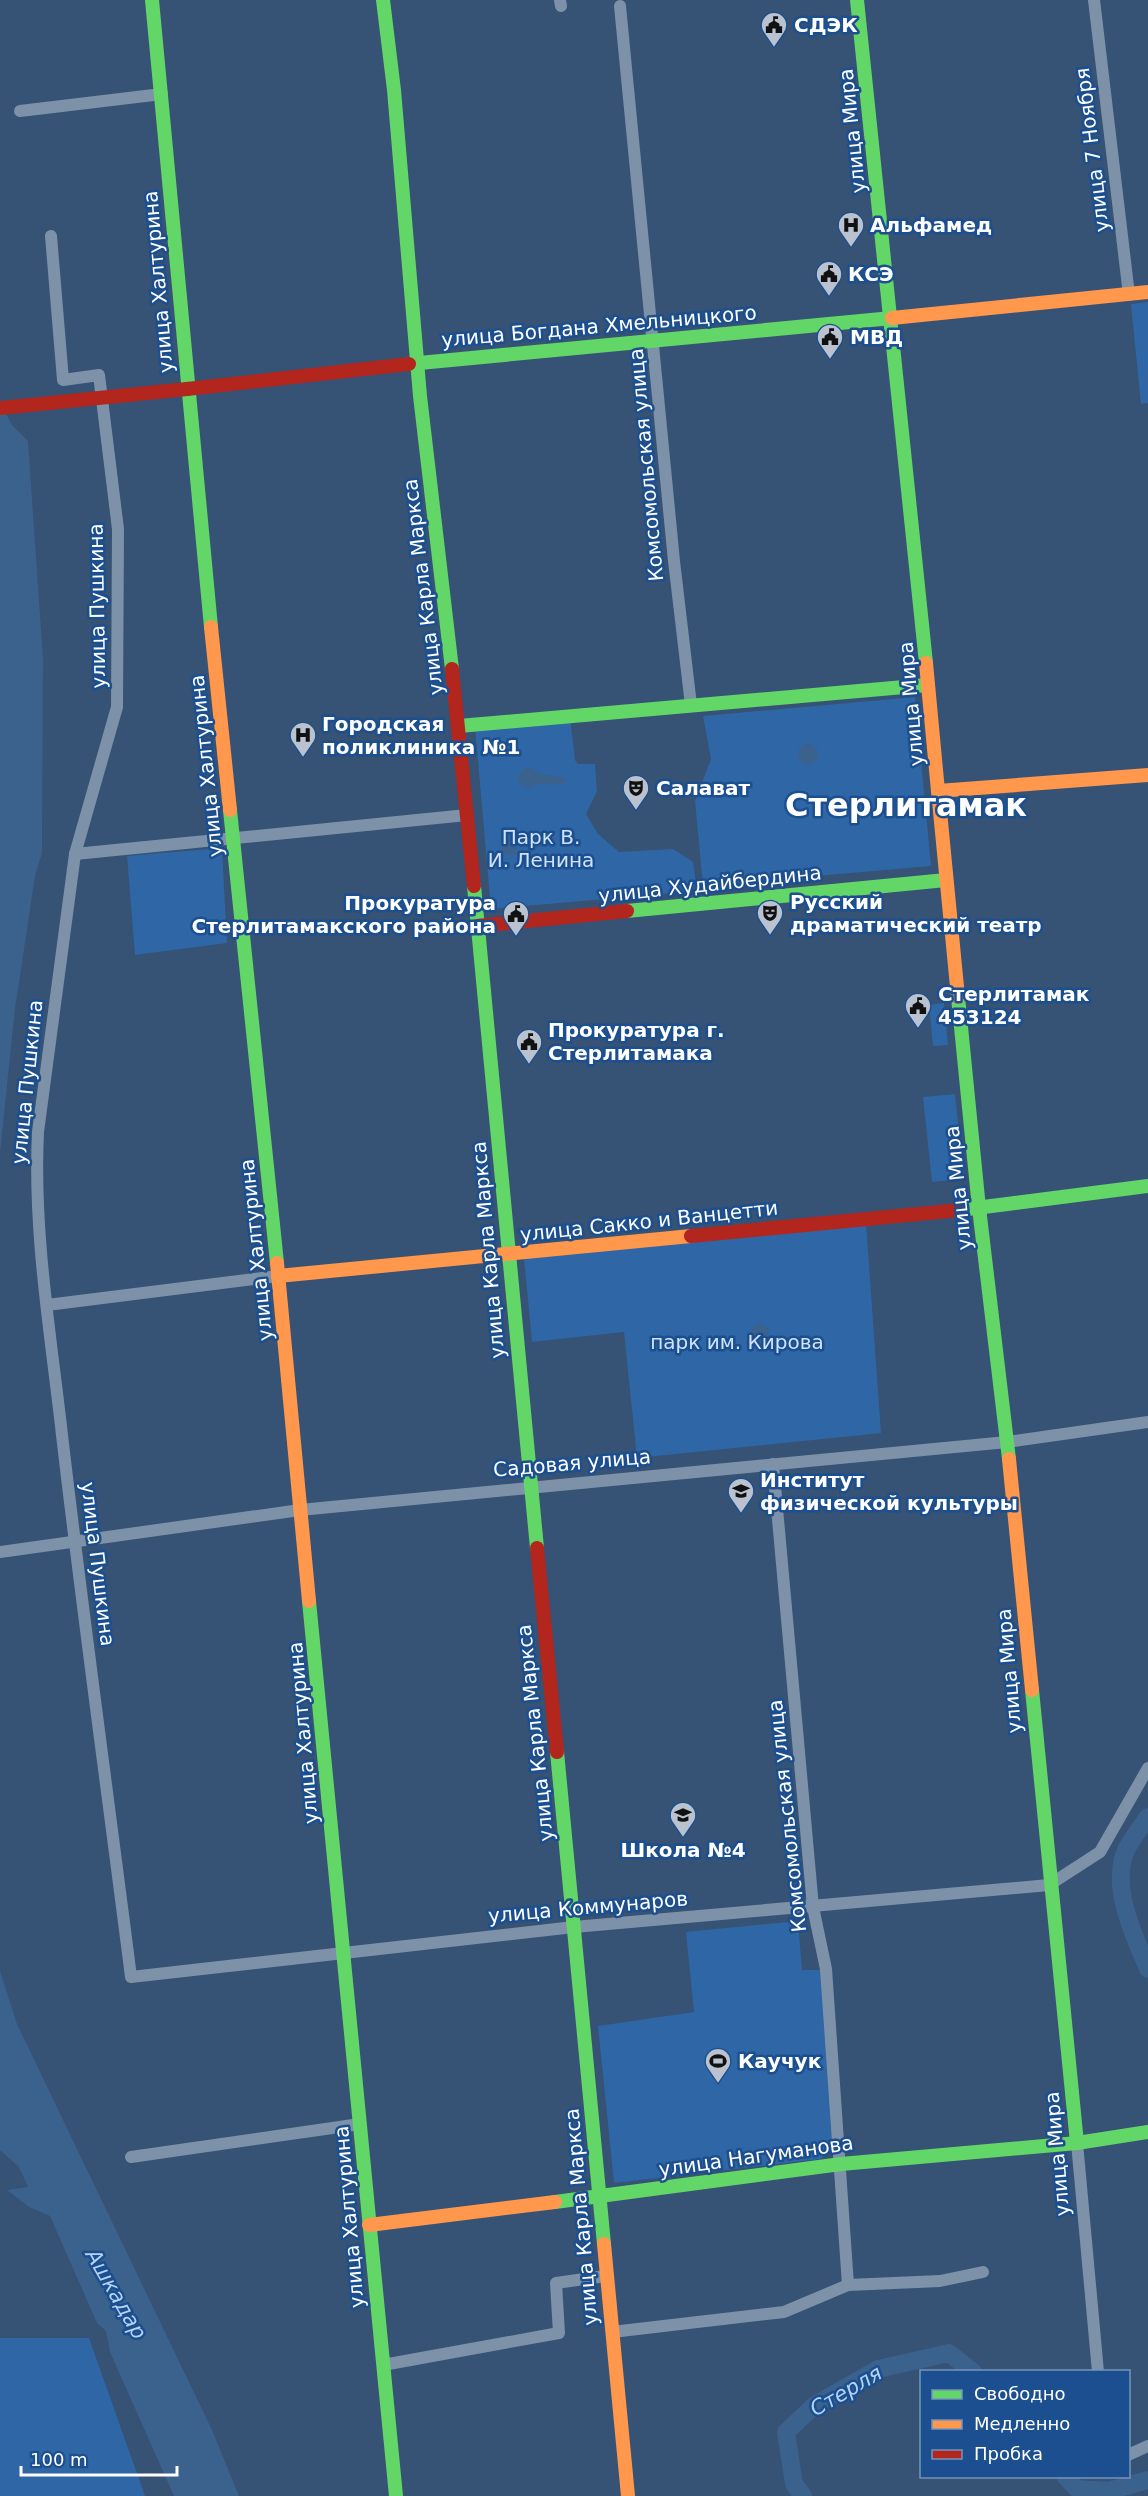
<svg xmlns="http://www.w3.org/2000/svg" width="1148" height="2496" viewBox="0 0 1148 2496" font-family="'DejaVu Sans',sans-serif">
  <rect width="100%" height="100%" fill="#365274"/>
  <g fill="#2f66a5">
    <polygon points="1148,302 1148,403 1141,404 1131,304"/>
    <polygon points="915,697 931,866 703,886 695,801 711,759 703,716"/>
    <polygon points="570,717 575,760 578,764 595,764 597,791 586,814 598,834 619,852 673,849 693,862 697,891 491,909 475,727"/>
    <polygon points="222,848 227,943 135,955 127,856"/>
    <polygon points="944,1003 948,1045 933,1046 929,1005"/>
    <polygon points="955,1094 964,1179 932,1182 923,1097"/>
    <polygon points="866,1223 881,1433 637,1458 624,1332 532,1342 524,1258"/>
    <polygon points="798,1921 802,1970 821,1970 837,2143 821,2159 614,2183 598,2026 694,2012 686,1932"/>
    <polygon points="0,2338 89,2338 145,2496 0,2496"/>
  </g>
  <g fill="#3b618d">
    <polygon points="0,402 12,425 28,441 43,659 42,853 35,876 15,1009 0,1153"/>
    <circle cx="808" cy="754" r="10"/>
    <path d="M529 767 540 774 563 777 567 781C559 787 548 783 539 784 534 784 532 789 526 787 513 783 519 770 529 767Z"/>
    <polygon points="516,839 517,855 502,855 502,840"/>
    <circle cx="760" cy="1333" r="9"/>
    <polygon points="0,1971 17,2024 212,2430 239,2496 174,2496 110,2352 106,2331 97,2323 50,2216 29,2207 7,2190 28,2187 19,2167 0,2150"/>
  </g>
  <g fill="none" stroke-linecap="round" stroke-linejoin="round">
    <g stroke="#3b618d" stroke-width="18">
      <path d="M1148 1817C1141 1827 1133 1837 1127 1848 1109 1885 1134 1935 1148 1969"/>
      <polyline points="1065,2476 1077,2489 1109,2491 1148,2480"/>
      <polyline points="803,2496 794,2484 786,2432 815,2405 878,2369 949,2353 973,2372"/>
    </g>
    <g stroke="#7d92a8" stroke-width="12">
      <polyline points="560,0 561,6"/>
      <polyline points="1094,0 1129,295"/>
      <polyline points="620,6 674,561 691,705"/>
      <polyline points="20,111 162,94"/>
      <path d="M51 236 63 380 99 375 118 529 117 707 75 854 38 1132C33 1233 51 1336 62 1435 83 1616 108 1796 131 1977L574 1927 1049 1885 1100 1852 1148 1768"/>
      <polyline points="75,854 467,815"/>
      <polyline points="47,1305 278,1276"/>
      <polyline points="0,1552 300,1510 1007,1442 1148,1422"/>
      <polyline points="1077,2143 1098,2372"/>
      <polyline points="131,2157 360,2124"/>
      <polyline points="848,2285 940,2281 983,2272"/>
      <polyline points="612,2332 784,2312 848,2285 826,1969 813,1907 773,1464"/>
      <polyline points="383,2365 559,2333 556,2283 606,2276"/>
      <polyline points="1128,2455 1148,2446"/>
    </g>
    <g stroke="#63d668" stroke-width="14">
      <polyline points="152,0 211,627"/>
      <polyline points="383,0 394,90 420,396 452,669"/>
      <polyline points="857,0 926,663"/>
      <polyline points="409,364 892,318"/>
      <polyline points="459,726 927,685"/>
      <polyline points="230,810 277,1263"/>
      <polyline points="474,886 537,1548"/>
      <polyline points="627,911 946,880"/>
      <polyline points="958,997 979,1208 1009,1459"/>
      <polyline points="960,1210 1148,1186"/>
      <polyline points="309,1601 396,2496"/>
      <polyline points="1032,1690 1077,2143"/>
      <polyline points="557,1752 604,2244"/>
      <polyline points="555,2202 841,2164 1077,2143 1148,2132"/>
    </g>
    <g stroke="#ff974d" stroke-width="14">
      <polyline points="892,318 1148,292"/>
      <polyline points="211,627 230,810"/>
      <polyline points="926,663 938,791 1148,775"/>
      <polyline points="938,791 958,997"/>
      <polyline points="277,1263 309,1601"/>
      <polyline points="278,1276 691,1236"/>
      <polyline points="1009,1459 1032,1690"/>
      <polyline points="369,2225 555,2202"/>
      <polyline points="604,2244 628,2496"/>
    </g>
    <g stroke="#b3261e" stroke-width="14">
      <polyline points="187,389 409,364"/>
      <polyline points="0,408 187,389"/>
      <polyline points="452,669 474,886"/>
      <polyline points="477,926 627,911"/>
      <polyline points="691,1236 960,1210"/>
      <polyline points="537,1548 557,1752"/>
    </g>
  </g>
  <defs>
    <g id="civic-pin" transform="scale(1.35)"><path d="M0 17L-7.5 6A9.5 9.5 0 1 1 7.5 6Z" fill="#b9c2ce" stroke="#1b4f8f"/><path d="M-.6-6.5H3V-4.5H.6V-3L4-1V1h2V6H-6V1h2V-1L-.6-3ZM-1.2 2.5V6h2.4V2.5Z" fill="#111"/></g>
    <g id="hospital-pin" transform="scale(1.35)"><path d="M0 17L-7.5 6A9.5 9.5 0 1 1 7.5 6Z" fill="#b9c2ce" stroke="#1b4f8f"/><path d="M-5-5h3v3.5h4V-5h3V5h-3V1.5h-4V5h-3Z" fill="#111"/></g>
    <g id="theatre-pin" transform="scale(1.35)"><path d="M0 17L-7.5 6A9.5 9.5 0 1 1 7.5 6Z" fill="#b9c2ce" stroke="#1b4f8f"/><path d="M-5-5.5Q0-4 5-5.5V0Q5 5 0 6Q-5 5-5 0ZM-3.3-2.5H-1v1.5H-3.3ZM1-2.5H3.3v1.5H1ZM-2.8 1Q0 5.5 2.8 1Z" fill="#111"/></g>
    <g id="university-pin" transform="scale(1.35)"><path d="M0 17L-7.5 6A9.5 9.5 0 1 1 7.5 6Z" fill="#b9c2ce" stroke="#1b4f8f"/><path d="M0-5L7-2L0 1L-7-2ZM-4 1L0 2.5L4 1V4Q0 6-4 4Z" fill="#111"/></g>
    <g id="school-pin" transform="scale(1.35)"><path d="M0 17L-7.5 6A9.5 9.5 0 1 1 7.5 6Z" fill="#b9c2ce" stroke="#1b4f8f"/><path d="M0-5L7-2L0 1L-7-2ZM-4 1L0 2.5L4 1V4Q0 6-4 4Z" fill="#111"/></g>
    <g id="stadium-pin" transform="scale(1.35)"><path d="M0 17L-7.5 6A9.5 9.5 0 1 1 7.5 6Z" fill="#b9c2ce" stroke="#1b4f8f"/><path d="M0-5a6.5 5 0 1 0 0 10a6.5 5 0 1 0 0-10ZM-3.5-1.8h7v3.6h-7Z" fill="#111"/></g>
  </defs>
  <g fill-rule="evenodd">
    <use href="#civic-pin" x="774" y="25"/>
    <use href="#hospital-pin" x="851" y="225"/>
    <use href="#civic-pin" x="829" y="274"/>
    <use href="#civic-pin" x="830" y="337"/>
    <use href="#hospital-pin" x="303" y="735"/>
    <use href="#theatre-pin" x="636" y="788"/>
    <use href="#theatre-pin" x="770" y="913"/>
    <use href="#civic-pin" x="516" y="914"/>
    <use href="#civic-pin" x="918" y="1006"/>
    <use href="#civic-pin" x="529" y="1042"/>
    <use href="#university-pin" x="741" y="1491"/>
    <use href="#school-pin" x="683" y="1815"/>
    <use href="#stadium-pin" x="718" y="2061"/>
  </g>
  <g text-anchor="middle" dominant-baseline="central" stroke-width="5" stroke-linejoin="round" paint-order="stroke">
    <g font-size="20" font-weight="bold" fill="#fff" stroke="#1b4f8f" text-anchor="start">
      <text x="794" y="25">СДЭК</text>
      <text x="870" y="225">Альфамед</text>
      <text x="848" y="274">КСЭ</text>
      <text x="850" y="337">МВД</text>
      <text x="322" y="724">Городская<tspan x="322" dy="23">поликлиника №1</tspan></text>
      <text x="656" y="788">Салават</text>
      <text x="790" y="902">Русский<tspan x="790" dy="23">драматический театр</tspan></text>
      <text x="496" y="903" text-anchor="end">Прокуратура<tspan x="496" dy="23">Стерлитамакского района</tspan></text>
      <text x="938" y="994">Стерлитамак<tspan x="938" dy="23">453124</tspan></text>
      <text x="548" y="1030">Прокуратура г.<tspan x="548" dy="23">Стерлитамака</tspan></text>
      <text x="760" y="1480">Институт<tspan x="760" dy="23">физической культуры</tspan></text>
      <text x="683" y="1850" text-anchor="middle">Школа №4</text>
      <text x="738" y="2061">Каучук</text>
    </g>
    <g font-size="20" fill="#fff" stroke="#1b4f8f">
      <text transform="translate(852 131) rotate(-96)">улица Мира</text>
      <text transform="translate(1092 150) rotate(-97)">улица 7 Ноября</text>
      <text transform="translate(158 282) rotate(-95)">улица Халтурина</text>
      <text transform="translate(599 326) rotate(-5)">улица Богдана Хмельницкого</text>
      <text transform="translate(646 465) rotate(-95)">Комсомольская улица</text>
      <text transform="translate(423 587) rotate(-97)">улица Карла Маркса</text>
      <text transform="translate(97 606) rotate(-91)">улица Пушкина</text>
      <text transform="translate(911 704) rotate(-95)">улица Мира</text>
      <text transform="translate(206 766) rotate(-96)">улица Халтурина</text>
      <text transform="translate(710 884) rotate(-6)">улица Худайбердина</text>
      <text transform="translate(27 1082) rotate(-84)">улица Пушкина</text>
      <text transform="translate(958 1188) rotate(-96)">улица Мира</text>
      <text transform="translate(649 1221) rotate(-6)">улица Сакко и Ванцетти</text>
      <text transform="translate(256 1250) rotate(-96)">улица Халтурина</text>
      <text transform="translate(488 1250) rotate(-95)">улица Карла Маркса</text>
      <text transform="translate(572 1463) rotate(-5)">Садовая улица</text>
      <text transform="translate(98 1564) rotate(83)">улица Пушкина</text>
      <text transform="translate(1009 1671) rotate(-95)">улица Мира</text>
      <text transform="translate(303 1733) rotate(-95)">улица Халтурина</text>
      <text transform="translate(535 1733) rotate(-96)">улица Карла Маркса</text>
      <text transform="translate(787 1816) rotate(-96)">Комсомольская улица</text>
      <text transform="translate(588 1907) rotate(-5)">улица Коммунаров</text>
      <text transform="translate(1057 2154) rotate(-95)">улица Мира</text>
      <text transform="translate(756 2156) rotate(-8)">улица Нагуманова</text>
      <text transform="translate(349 2217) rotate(-95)">улица Халтурина</text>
      <text transform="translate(581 2217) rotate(-95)">улица Карла Маркса</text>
    </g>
    <g font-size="20" fill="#cfe3fa" stroke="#1b4f8f">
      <text x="541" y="837">Парк В.<tspan x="541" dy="23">И. Ленина</tspan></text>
      <text x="737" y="1342">парк им. Кирова</text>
    </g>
    <g font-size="21" font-style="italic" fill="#b5d3f5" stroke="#1b4f8f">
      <text transform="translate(116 2294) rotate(60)">Ашкадар</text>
      <text transform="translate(846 2391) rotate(-30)">Стерля</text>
    </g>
    <g font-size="32" font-weight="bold" fill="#fff" stroke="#1b4f8f">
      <text x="906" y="805">Стерлитамак</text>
    </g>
  </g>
  <rect x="920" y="2370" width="210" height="108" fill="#1b4f8f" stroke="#7695bc" stroke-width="1.5"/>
  <rect x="932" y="2390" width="30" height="9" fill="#63d668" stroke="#7695bc" stroke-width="1.5"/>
  <text x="974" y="2400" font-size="18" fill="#ffffff">Свободно</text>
  <rect x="932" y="2420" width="30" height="9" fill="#ff974d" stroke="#7695bc" stroke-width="1.5"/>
  <text x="974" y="2430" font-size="18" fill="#ffffff">Медленно</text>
  <rect x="932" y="2450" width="30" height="9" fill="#b3261e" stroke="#7695bc" stroke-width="1.5"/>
  <text x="974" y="2460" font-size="18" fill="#ffffff">Пробка</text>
  <path d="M21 2466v9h156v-9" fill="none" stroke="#ffffff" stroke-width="3"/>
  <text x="30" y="2466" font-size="18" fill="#ffffff" stroke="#1b4f8f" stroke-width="4.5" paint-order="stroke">100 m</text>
</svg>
